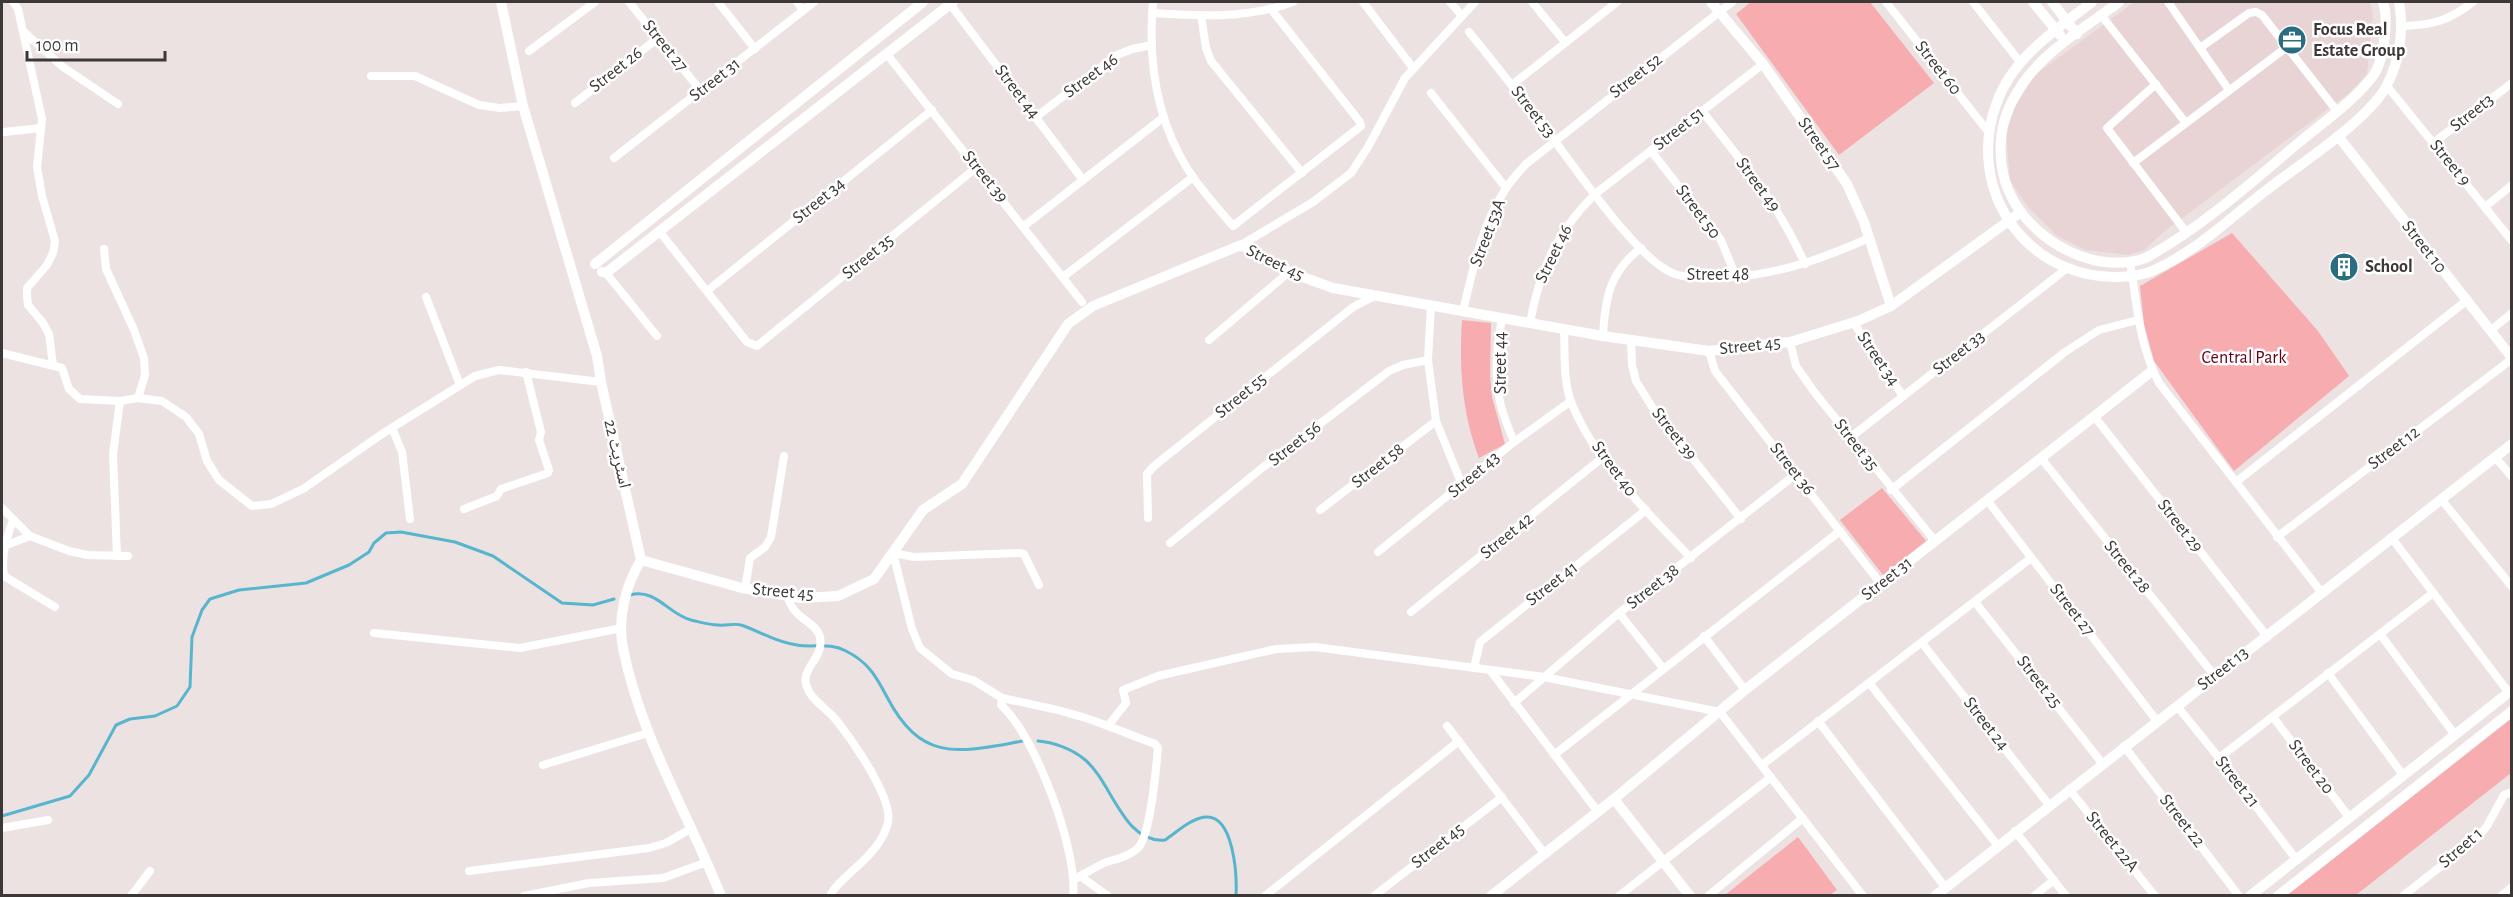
<svg xmlns="http://www.w3.org/2000/svg" width="2513" height="897" viewBox="0 0 2513 897" font-family="'Alegreya Sans','Noto Naskh Arabic',sans-serif">
  <rect width="100%" height="100%" fill="#ede2e2"/>
  <polygon fill="#e8d4d4" points="2134,2 2370,2 2373,15 2367,74 2348,94 2165,231 2144,250 2129,255 2085,250 2056,235 2029,208 2010,181 2006,133 2015,107 2035,75"/>
  <g fill="#f7acaf">
    <polygon points="1751,2 1870,2 1934,83 1839,155 1736,14"/>
    <polygon points="2232,233 2318,331 2349,376 2234,471 2154,361 2144,324 2140,286"/>
    <path d="M1462 320 1491 323 1490 376 1492 397 1505 444 1479 458C1462 412 1459 369 1462 320Z"/>
    <polygon points="1882,488 1926,541 1883,575 1840,520"/>
    <polygon points="2511,719 2511,773 2356,895 2286,896"/>
    <polygon points="1798,837 1837,890 1830,895 1725,895"/>
  </g>
  <g fill="none" stroke-linecap="round" stroke-linejoin="round">
    <g stroke="#57b5ce" stroke-width="3">
      <path d="M630 595C656 588 668 614 691 620 700 622 709 625 718 625 726 626 734 623 741 625 759 631 777 643 797 645 814 648 830 642 846 651 868 662 876 676 887 697 922 764 960 752 1023 741"/>
      <path d="M1038 741C1053 742 1072 749 1084 759 1112 781 1123 844 1165 840 1177 832 1190 819 1205 817 1234 814 1237 876 1236 896"/>
      <polyline points="2,816 70,796 89,775 116,725 130,719 155,716 177,706 190,687 192,637 202,610 210,599 239,590 306,583 349,565 369,552 374,543 386,533 401,532 455,542 493,556 562,603 593,605 614,599"/>
    </g>
    <g stroke="#fff" stroke-width="8">
      <polyline points="13,2 18,9 42,119 37,167 42,196 55,241 53,253 47,265 27,288 27,296 28,305 43,323 49,334 53,365"/>
      <polyline points="629,2 701,91"/>
      <polyline points="718,2 755,49"/>
      <polyline points="797,2 803,10"/>
      <path d="M1153 2C1148 59 1156 118 1187 168 1200 189 1217 207 1233 226L1361 126 1360 122 1271 9"/>
      <polyline points="1363,2 1413,68"/>
      <polyline points="1450,2 1462,16"/>
      <polyline points="1532,2 1565,42"/>
      <polyline points="1886,2 1990,134"/>
      <polyline points="1973,2 2020,62"/>
      <polyline points="2168,2 2229,90"/>
      <polyline points="950,4 1083,180"/>
      <path d="M1152 13C1199 16 1247 19 1293 2"/>
      <polyline points="1201,15 1206,48 1211,61 1302,173"/>
      <polyline points="2101,15 2186,123"/>
      <path d="M2402 26C2433 25 2448 21 2473 2"/>
      <polyline points="23,31 63,67 118,104"/>
      <path d="M1469 32C1497 66 1524 101 1551 136 1576 169 1639 262 1675 274 1686 278 1699 278 1711 278 1768 278 1818 261 1869 238"/>
      <polyline points="2200,48 2249,13 2256,12 2262,15 2337,111"/>
      <polyline points="529,51 595,2"/>
      <polyline points="886,53 1082,302"/>
      <polyline points="371,76 415,76 479,105 500,108 523,106"/>
      <polyline points="2156,84 2107,128 2186,232"/>
      <polyline points="1512,85 1617,2"/>
      <polyline points="2387,86 2512,241"/>
      <polyline points="1431,93 1506,188"/>
      <polyline points="575,103 658,38"/>
      <path d="M1702 111C1743 163 1778 203 1805 264"/>
      <polyline points="1036,117 1117,55 1132,49 1152,45"/>
      <polyline points="4,132 41,128"/>
      <polyline points="2433,143 2512,83"/>
      <polyline points="1651,151 1721,240 1736,277"/>
      <polyline points="614,158 814,2"/>
      <polyline points="2133,163 2287,47"/>
      <polyline points="2485,207 2512,185"/>
      <polyline points="1024,226 1164,117"/>
      <polyline points="659,231 747,342 757,346 977,167"/>
      <polyline points="1241,245 1313,202 1351,173 1368,147 1405,78 1475,2"/>
      <polyline points="104,249 106,269 134,330 144,358 145,375 138,398"/>
      <path d="M2130 262C2137 304 2139 345 2159 383L2322 593"/>
      <polyline points="606,273 657,336"/>
      <polyline points="1063,277 1193,177"/>
      <polyline points="707,291 932,110"/>
      <polyline points="426,297 460,385"/>
      <polyline points="1431,305 1428,360 1436,421 1462,485"/>
      <path d="M1463 311C1473 270 1481 226 1505 190 1511 180 1519 172 1526 164L1732 2"/>
      <path d="M1502 318C1497 346 1494 374 1500 402 1503 416 1509 429 1514 442"/>
      <polyline points="1853,322 1903,396"/>
      <path d="M1530 323C1540 269 1556 233 1595 194L1763 64"/>
      <path d="M1564 329C1565 352 1563 380 1571 402 1596 463 1646 511 1691 558"/>
      <polyline points="2491,330 2512,313"/>
      <path d="M1603 336C1605 299 1609 272 1641 248"/>
      <polyline points="1209,340 1289,272"/>
      <polyline points="1631,340 1632,365 1636,381 1654,410 1741,519"/>
      <polyline points="1790,342 1796,366 1815,393 1935,541"/>
      <polyline points="1709,351 1715,371 1881,584"/>
      <polyline points="2,353 62,368 69,389 80,399 120,401 138,398 162,401 186,417 199,434 207,461 219,480 252,506 271,504 303,489 382,434 475,376 499,370 601,382"/>
      <polyline points="2094,416 2266,635"/>
      <polyline points="392,428 402,452 410,519"/>
      <polyline points="1851,437 2066,269"/>
      <polyline points="2495,457 2512,477"/>
      <polyline points="2041,458 2214,675"/>
      <polyline points="2236,482 2466,301"/>
      <polyline points="1891,490 2065,352 2099,330 2138,320"/>
      <polyline points="2441,499 2512,587"/>
      <polyline points="1987,500 2157,721"/>
      <polyline points="2,508 30,536 69,551 87,555 128,556"/>
      <polyline points="464,509 497,496 501,489 548,473 549,470 539,440 541,432 526,372"/>
      <polyline points="1320,510 1436,421"/>
      <polyline points="1148,518 1147,474 1154,466 1353,307 1373,297"/>
      <path d="M13 520C6 540 1 555 4 576L55 607"/>
      <polyline points="2277,537 2512,359"/>
      <polyline points="2391,537 2509,693"/>
      <polyline points="1170,543 1262,468 1389,371 1403,365 1428,360"/>
      <polyline points="4,546 30,536"/>
      <polyline points="1378,552 1514,442 1571,401"/>
      <polyline points="117,556 113,454 120,401"/>
      <polyline points="745,589 750,558 765,547 771,537 784,456"/>
      <path d="M787 595C789 601 791 607 795 611 802 620 817 625 820 637 825 663 792 669 812 696 819 705 830 712 837 721 852 740 893 798 888 822 884 842 866 859 851 872 844 879 834 886 830 896"/>
      <polyline points="1975,602 2102,763"/>
      <polyline points="1411,612 1602,458"/>
      <polyline points="1619,613 1663,668"/>
      <polyline points="374,633 520,648 622,628"/>
      <polyline points="2380,634 2455,735"/>
      <polyline points="1704,636 1745,690"/>
      <polyline points="1922,643 2049,805"/>
      <polyline points="1474,668 1480,642 1646,510"/>
      <polyline points="1490,670 1598,812"/>
      <polyline points="2328,673 2403,775"/>
      <polyline points="1870,684 1998,846"/>
      <polyline points="1002,698 973,680 952,674 920,648 912,629 893,553 914,557 1019,553 1024,554 1039,585"/>
      <polyline points="1514,703 1619,613 1796,474"/>
      <polyline points="2177,706 2219,758 2296,859"/>
      <polyline points="2273,717 2349,817"/>
      <polyline points="1818,721 1945,887"/>
      <polyline points="1447,726 1544,853"/>
      <polyline points="2124,746 2239,896"/>
      <polyline points="1554,755 1840,531"/>
      <polyline points="2219,758 2433,593"/>
      <polyline points="543,765 648,733"/>
      <polyline points="1762,765 2031,558"/>
      <polyline points="2069,789 2155,896"/>
      <polyline points="2,828 48,820"/>
      <polyline points="2015,831 2066,896"/>
      <polyline points="469,871 649,848 666,843 692,828"/>
      <polyline points="1080,876 1108,896"/>
      <path d="M1075 879C1084 874 1094 868 1104 863 1115 859 1129 857 1138 848 1151 834 1156 768 1158 748L1155 744 1108 726"/>
      <polyline points="131,896 150,871"/>
      <polyline points="524,896 589,883 663,878 707,862"/>
      <path d="M1073 896C1078 850 1035 735 1001 705L1002 698C1038 706 1074 712 1108 726L1126 703 1123 690 1158 676 1276 649 1315 647 1544 677 1720 712 1863 896"/>
      <polyline points="1265,896 1459,741"/>
      <polyline points="1374,896 1502,797"/>
      <polyline points="1619,896 1771,777"/>
      <polyline points="1708,896 1803,818"/>
      <polyline points="2034,896 2054,880"/>
      <polyline points="2403,896 2478,837 2487,826 2504,795 2512,792"/>
      <polyline points="2501,896 2512,887"/>
    </g>
    <g stroke="#fff" stroke-width="10">
      <path d="M501 2 523 106 597 356 601 382 641 560C626 585 617 617 623 648 640 735 688 814 721 896"/>
      <polyline points="1711,2 1763,64 1847,184 1864,222 1891,306"/>
      <polyline points="2033,2 2060,35"/>
      <polyline points="2052,2 2077,34"/>
      <path d="M2092 2C2056 30 2013 57 1997 102 1962 195 2034 288 2132 276 2139 275 2148 273 2154 270 2196 252 2232 216 2268 189 2300 164 2370 119 2387 85 2400 60 2404 29 2399 2"/>
      <path d="M2119 2C2085 28 2040 53 2018 91 2002 116 1997 144 2003 173 2014 227 2076 269 2129 262 2136 261 2145 259 2151 255 2206 224 2254 180 2302 140 2326 120 2354 101 2373 76 2384 61 2389 19 2383 2"/>
      <polyline points="2338,136 2512,358"/>
      <polyline points="595,264 923,2"/>
      <polyline points="602,272 606,273 953,2"/>
      <polyline points="641,560 742,588 801,598 838,596 874,579 923,510 962,484 1068,324 1093,306 1241,245 1289,272 1333,288 1603,336 1709,351 1790,342 1858,321 1891,306 2021,212"/>
      <polyline points="1491,896 1614,799"/>
      <polyline points="1690,896 1614,799 1745,690 2152,371"/>
      <polyline points="1935,896 2512,444"/>
      <polyline points="2250,896 2512,690"/>
      <polyline points="2278,896 2512,711"/>
    </g>
  </g>
  <defs>
    <g id="office-disc" transform="scale(1.5)"><circle r="9.5" fill="#2a6d7f" stroke="#fff"/><path d="M-6-3h4V-5.5h4V-3h4V5H-6ZM-1-4.5V-3h2v-1.5ZM-6 0V1H6V0Z" fill="#fff"/></g>
    <g id="building-disc" transform="scale(1.5)"><circle r="9.5" fill="#2a6d7f" stroke="#fff"/><path d="M-4-6H4V6H1V3H-1V6H-4ZM-2.5-4.3h1.7v1.8h-1.7ZM.8-4.3h1.7v1.8H.8ZM-2.5-1h1.7V.8h-1.7ZM.8-1h1.7V.8H.8Z" fill="#fff"/></g>
  </defs>
  <g fill-rule="evenodd">
    <use href="#office-disc" x="2292" y="40"/>
    <use href="#building-disc" x="2344" y="267"/>
  </g>
  <g text-anchor="middle" dominant-baseline="central" stroke-width="5" stroke-linejoin="round" paint-order="stroke">
    <g font-size="18" font-weight="bold" fill="#3c3838" stroke="#fff" text-anchor="start">
      <text x="2313" y="30">Focus Real<tspan x="2313" dy="21">Estate Group</tspan></text>
      <text x="2365" y="267">School</text>
    </g>
    <g font-size="18" fill="#3c3838" stroke="#fff">
      <text transform="translate(665 46) rotate(51)">Street 27</text>
      <text transform="translate(1938 68) rotate(52)">Street 60</text>
      <text transform="translate(616 70) rotate(-38)">Street 26</text>
      <text transform="translate(1091 76) rotate(-36)">Street 46</text>
      <text transform="translate(1636 76) rotate(-38)">Street 52</text>
      <text transform="translate(715 80) rotate(-38)">Street 31</text>
      <text transform="translate(1017 92) rotate(53)">Street 44</text>
      <text transform="translate(1533 112) rotate(52)">Street 53</text>
      <text transform="translate(2472 113) rotate(-38)">Street3</text>
      <text transform="translate(1679 129) rotate(-38)">Street 51</text>
      <text transform="translate(1819 144) rotate(55)">Street 57</text>
      <text transform="translate(2450 163) rotate(51)">Street 9</text>
      <text transform="translate(985 177) rotate(51)">Street 39</text>
      <text transform="translate(1758 185) rotate(54)">Street 49</text>
      <text transform="translate(819 201) rotate(-39)">Street 34</text>
      <text transform="translate(1698 212) rotate(53)">Street 50</text>
      <text transform="translate(1488 233) rotate(-69)">Street 53A</text>
      <text transform="translate(2424 247) rotate(52)">Street 10</text>
      <text transform="translate(1554 254) rotate(-64)">Street 46</text>
      <text transform="translate(868 257) rotate(-39)">Street 35</text>
      <text transform="translate(1275 263) rotate(26)">Street 45</text>
      <text x="1718" y="275">Street 48</text>
      <text transform="translate(1750 346) rotate(-6)">Street 45</text>
      <text transform="translate(1959 353) rotate(-38)">Street 33</text>
      <text transform="translate(1878 359) rotate(56)">Street 34</text>
      <text transform="translate(1501 363) rotate(-90)">Street 44</text>
      <text transform="translate(1241 396) rotate(-39)">Street 55</text>
      <text transform="translate(1674 434) rotate(52)">Street 39</text>
      <text transform="translate(1295 444) rotate(-38)">Street 56</text>
      <text transform="translate(1856 445) rotate(52)">Street 35</text>
      <text transform="translate(2394 448) rotate(-37)">Street 12</text>
      <text transform="translate(617 454) rotate(77)">اسٹریٹ 22</text>
      <text transform="translate(1378 466) rotate(-38)">Street 58</text>
      <text transform="translate(1614 469) rotate(54)">Street 40</text>
      <text transform="translate(1792 469) rotate(52)">Street 36</text>
      <text transform="translate(1474 475) rotate(-40)">Street 43</text>
      <text transform="translate(2180 526) rotate(52)">Street 29</text>
      <text transform="translate(1507 536) rotate(-39)">Street 42</text>
      <text transform="translate(2127 567) rotate(51)">Street 28</text>
      <text transform="translate(1887 579) rotate(-38)">Street 31</text>
      <text transform="translate(1552 584) rotate(-38)">Street 41</text>
      <text transform="translate(1653 587) rotate(-38)">Street 38</text>
      <text transform="translate(783 592) rotate(5)">Street 45</text>
      <text transform="translate(2072 610) rotate(52)">Street 27</text>
      <text transform="translate(2223 669) rotate(-38)">Street 13</text>
      <text transform="translate(2039 682) rotate(52)">Street 25</text>
      <text transform="translate(1986 724) rotate(52)">Street 24</text>
      <text transform="translate(2311 767) rotate(53)">Street 20</text>
      <text transform="translate(2237 782) rotate(52)">Street 21</text>
      <text transform="translate(2182 821) rotate(52)">Street 22</text>
      <text transform="translate(2112 842) rotate(51)">Street 22A</text>
      <text transform="translate(1438 846) rotate(-38)">Street 45</text>
      <text transform="translate(2461 848) rotate(-41)">Street 1</text>
    </g>
    <g font-size="18" fill="#63021a" stroke="#fff">
      <text x="2244" y="358">Central Park</text>
    </g>
  </g>
  <rect width="2513" height="897" fill="none" stroke="#3c3838" stroke-width="6"/>
  <path d="M27 51v9h138v-9" fill="none" stroke="#3c3838" stroke-width="3"/>
  <text x="36" y="51" font-size="18" fill="#3c3838" stroke="#ffffff" stroke-width="4.5" paint-order="stroke">100 m</text>
</svg>
